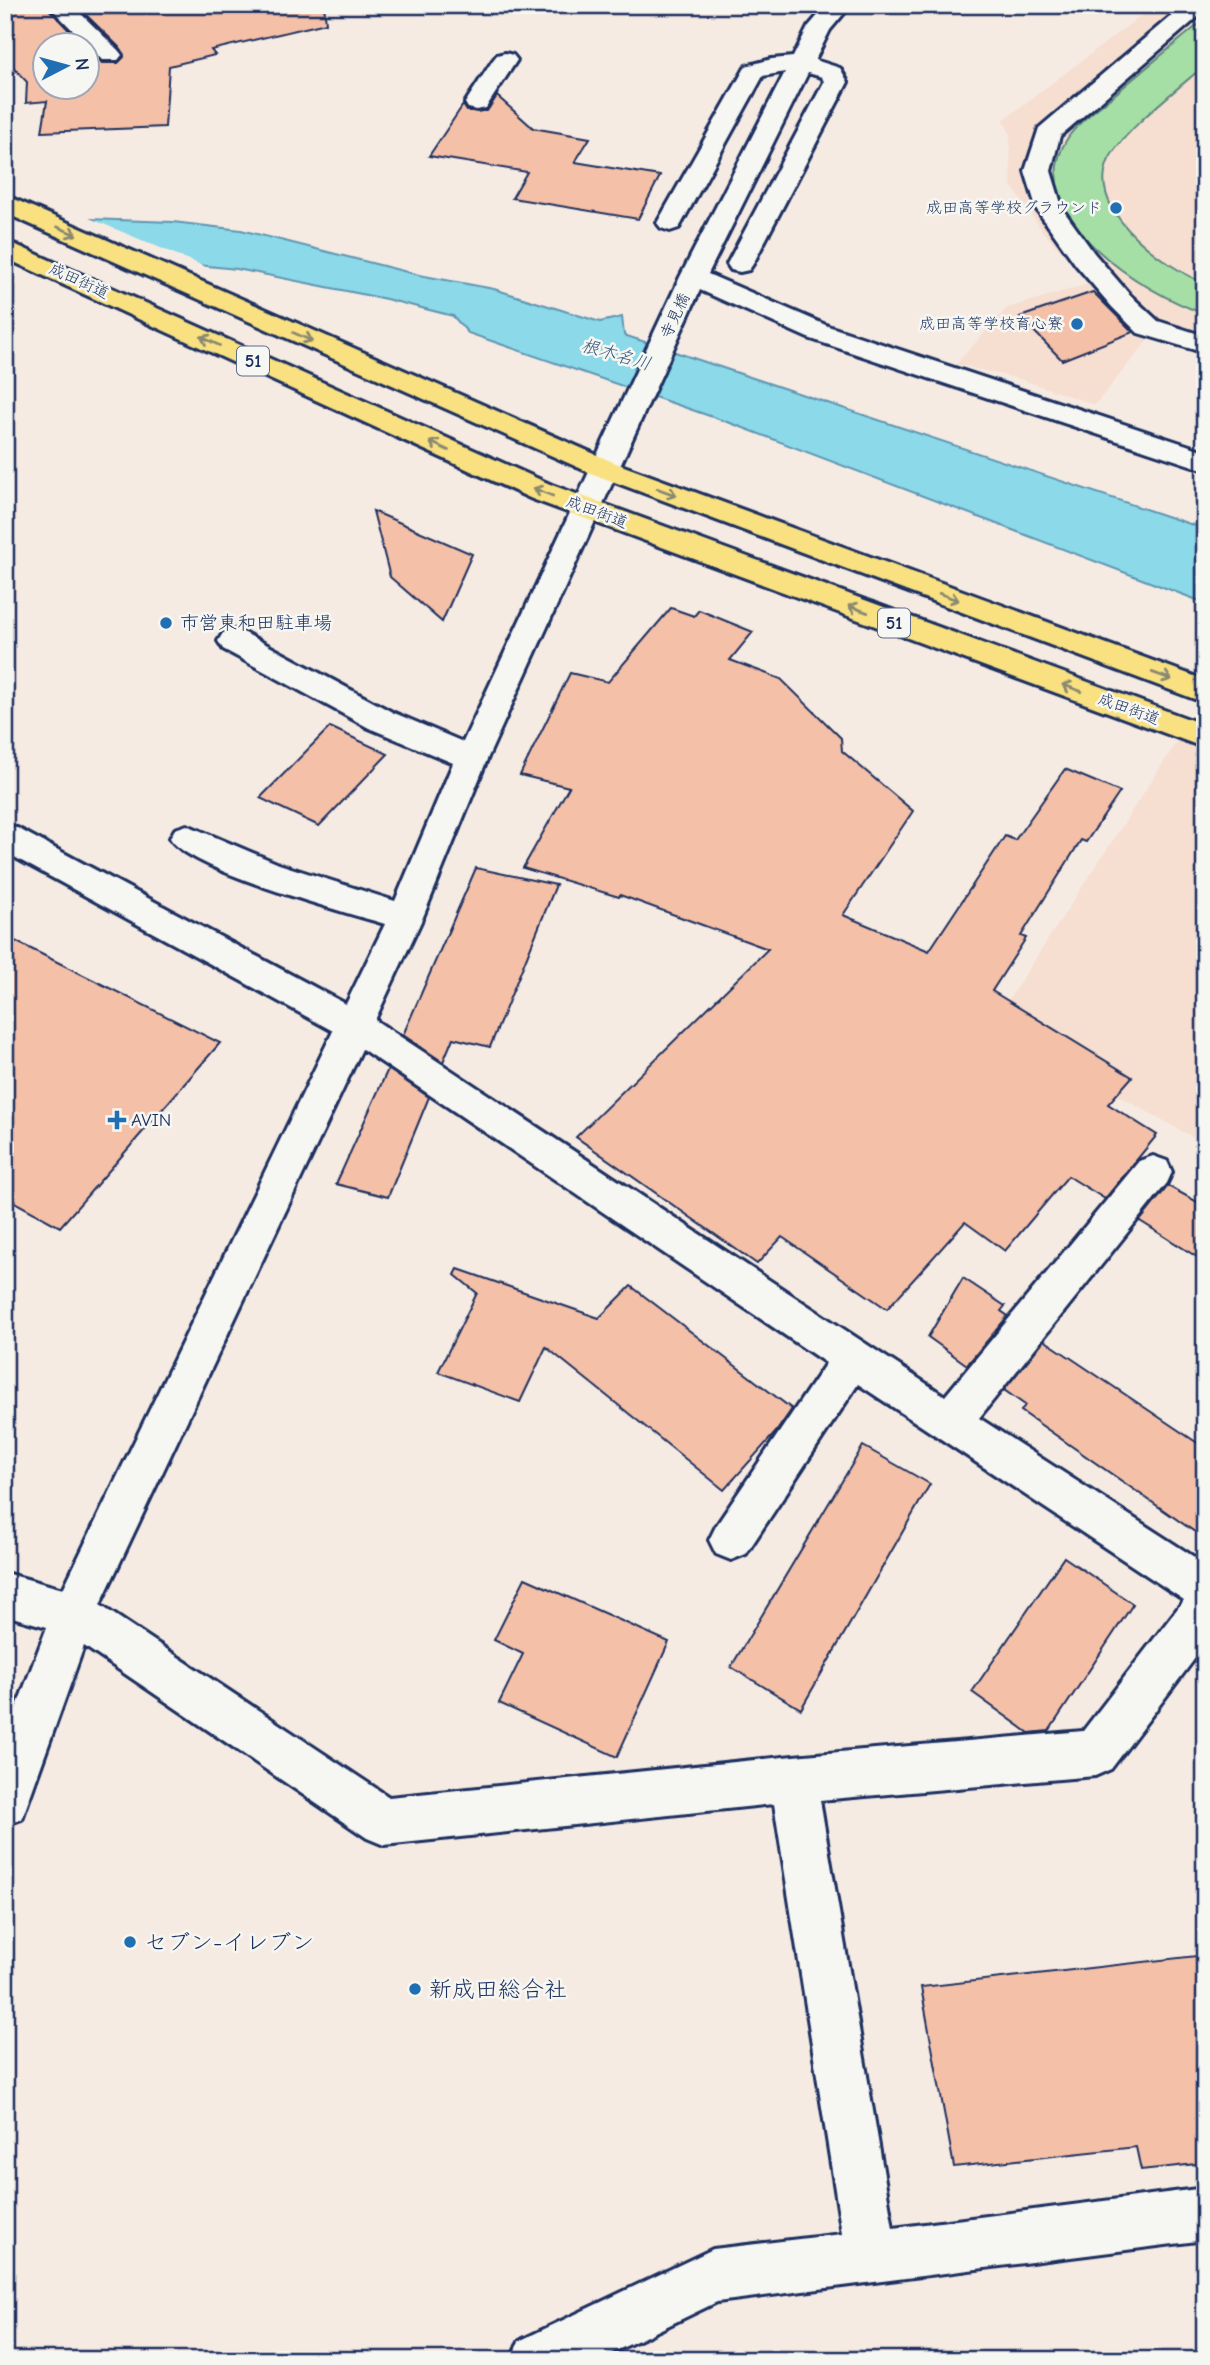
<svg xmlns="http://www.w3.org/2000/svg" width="1210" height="2365" viewBox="0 0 1210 2365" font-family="'Comic Neue','Klee One',sans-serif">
  <rect width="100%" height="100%" fill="#f6ebe3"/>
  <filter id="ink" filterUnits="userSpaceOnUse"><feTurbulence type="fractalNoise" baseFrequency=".0143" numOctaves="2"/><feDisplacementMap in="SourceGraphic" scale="14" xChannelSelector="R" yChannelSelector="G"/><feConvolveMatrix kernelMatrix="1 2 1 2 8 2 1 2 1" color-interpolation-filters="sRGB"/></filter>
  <g filter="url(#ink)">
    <g fill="#f6ded1">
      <polygon points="1155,5 1205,5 1205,355 1149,339 1095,405 1023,380 956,364 1007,308 1091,283 1043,232 1011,185 1010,134 1003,120"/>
      <polygon points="1205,699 1205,1144 992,1025"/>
    </g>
    <path fill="#a5dfa5" stroke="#608782" stroke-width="2" d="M1205 19V65C1179 88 1118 134 1107 164 1089 215 1167 267 1205 284V314C1145 294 1019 217 1067 139 1079 121 1098 108 1114 95 1144 69 1175 44 1205 19Z"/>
    <polygon fill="#8bd9e9" stroke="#5e95b1" stroke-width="2" points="5,216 173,222 241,230 419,275 494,289 600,322 622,317 624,335 1205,529 1205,603 733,424 468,333 453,316 386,299 237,269 38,249"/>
    <polygon fill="#f6ebe3" points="5,212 82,215 213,270 5,251"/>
    <g fill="#f5c0a8" stroke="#1b2f5e" stroke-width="2">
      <polygon points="5,5 45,5 84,46 46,46 46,88 88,88 88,49 102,63 118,63 124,57 120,48 76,5 324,5 326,23 211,50 215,55 169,66 165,127 42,132 47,101 26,103 27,82 5,58"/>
      <polygon points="497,96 533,128 590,138 575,162 660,176 638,219 512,198 527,172 429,156 463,105 467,111 487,111"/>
      <polygon points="1093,292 1133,332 1062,360 1020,317"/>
      <polygon points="373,511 472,554 442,622 390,577"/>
      <polygon points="671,608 694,616 699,610 753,632 730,660 781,679 841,738 842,751 913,811 843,915 929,951 1005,836 1015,840 1065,769 1120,792 1086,842 1081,840 1021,936 1026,938 992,991 1132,1077 1108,1104 1157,1135 1105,1199 1068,1176 1005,1251 965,1222 887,1309 782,1237 757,1264 576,1137 768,949 620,895 619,897 523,868 569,787 520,775 570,673 608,682"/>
      <polygon points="330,727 388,754 319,826 260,798"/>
      <polygon points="476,868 556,885 490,1047 453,1038 443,1062 403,1035"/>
      <polygon points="5,936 220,1043 60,1227 5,1197"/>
      <polygon points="388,1069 429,1097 388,1197 336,1184"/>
      <polygon points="1168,1186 1205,1206 1205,1262 1140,1221"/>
      <polygon points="458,1269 599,1318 631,1286 792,1409 776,1432 724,1490 546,1347 520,1402 438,1372 477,1293 455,1275"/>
      <polygon points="963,1278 1005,1306 1001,1311 1008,1316 967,1365 928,1337"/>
      <polygon points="1044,1340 1205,1448 1205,1539 1021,1411 1025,1405 1004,1390"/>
      <polygon points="863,1446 930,1484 801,1709 731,1667"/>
      <polygon points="1064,1557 1133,1604 1049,1731 1029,1733 972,1692"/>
      <polygon points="525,1578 669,1642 617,1757 499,1703 523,1654 494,1640"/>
      <polygon points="1205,1955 1205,2163 1141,2170 1136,2147 954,2167 921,1987"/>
    </g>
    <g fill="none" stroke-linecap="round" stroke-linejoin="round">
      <g stroke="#1b2f5e" stroke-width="6">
        <g id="minor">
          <polygon points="48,5 72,5 118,50 122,55 118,60 102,60"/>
          <path d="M827 5H851L830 30 815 60 840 68 848 82 753 264 749 270 740 272 731 270 727 264 824 82 822 77 808 73 708 274 828 326 1205 451V470L808 338 700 290 488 757 423 917 375 1020 945 1396 1139 1161 1153 1156 1167 1161 1172 1172 1167 1183 979 1418 1205 1564V1645L1111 1769 1095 1776 820 1800 893 2228 1205 2188V2240L717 2302 597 2360H511L519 2341 713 2249 842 2234 774 1804 384 1845 367 1838 84 1646 22 1819 5 1825V1738L47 1627 5 1615V1573L63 1589 333 1031 5 852V825L17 828 346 1004 385 924C344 912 188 870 170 838L175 829 187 825 279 864 395 901 453 763 369 728 223 649 218 641 223 633 234 630 245 633 392 712 463 742 680 277 785 72 763 76 679 228 670 231 661 228 657 223 746 66 772 59 793 57 808 27ZM362 1049 826 1363 716 1526 709 1540 716 1554 731 1560 746 1554 858 1384 1184 1600 1083 1731 793 1756 389 1797 100 1605Z"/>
          <polygon points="1184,5 1205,5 1205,11 1060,136 1051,171 1063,210 1094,253 1130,295 1158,321 1205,336 1205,353 1138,333 1112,307 1076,265 1037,210 1025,171 1039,128"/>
          <polygon points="505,53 513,55 517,60 489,103 486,108 477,110 468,108 465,103 493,60 497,55"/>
        </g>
      </g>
      <g stroke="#1b2f5e" stroke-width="6">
        <g id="highway">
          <polygon points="5,195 613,462 1205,680 1205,703 593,474 5,213"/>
          <polygon points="5,240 552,485 1205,725 1205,748 532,499 5,258"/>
        </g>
      </g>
      <use href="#minor" fill="#f6f6f2" fill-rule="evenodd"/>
      <use href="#highway" fill="#f9e181" fill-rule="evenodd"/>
    </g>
    <defs><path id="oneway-shaft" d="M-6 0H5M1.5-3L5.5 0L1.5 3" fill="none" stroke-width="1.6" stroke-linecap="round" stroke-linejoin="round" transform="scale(1.75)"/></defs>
    <g stroke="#8a8870">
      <use href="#oneway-shaft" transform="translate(67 231) rotate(24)"/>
      <use href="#oneway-shaft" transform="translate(303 337) rotate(24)"/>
      <use href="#oneway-shaft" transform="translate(210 341) rotate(-155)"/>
      <use href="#oneway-shaft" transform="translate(439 446) rotate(-155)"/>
      <use href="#oneway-shaft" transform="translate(543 492) rotate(-158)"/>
      <use href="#oneway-shaft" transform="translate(667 492) rotate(20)"/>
      <use href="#oneway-shaft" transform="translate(949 597) rotate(20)"/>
      <use href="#oneway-shaft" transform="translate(858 609) rotate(-160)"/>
      <use href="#oneway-shaft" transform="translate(1162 676) rotate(20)"/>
      <use href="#oneway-shaft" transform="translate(1072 688) rotate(-160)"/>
    </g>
  </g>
  <g fill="#1f6fb2" stroke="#f6f6f2" stroke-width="2.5">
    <circle cx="1116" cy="208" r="7"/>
    <circle cx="1077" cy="324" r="7"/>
    <circle cx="166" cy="623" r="7"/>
    <path d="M113.5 1109.5h7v7h7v7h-7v7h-7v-7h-7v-7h7z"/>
    <circle cx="130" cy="1942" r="7"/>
    <circle cx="415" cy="1989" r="7"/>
  </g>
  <g text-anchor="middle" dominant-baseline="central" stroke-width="5" stroke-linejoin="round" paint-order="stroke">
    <g font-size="16" fill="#1b2f5e" stroke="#f6f6f2" text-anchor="end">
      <text x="1102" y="208">成田高等学校グラウンド</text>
      <text x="1063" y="324">成田高等学校育心寮</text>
    </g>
    <g font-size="16" fill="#1b2f5e" stroke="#f6f6f2">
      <text transform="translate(79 281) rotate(25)">成田街道</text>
      <text transform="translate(675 316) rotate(-65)">寺見橋</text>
      <text transform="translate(597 512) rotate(21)">成田街道</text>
      <text transform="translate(1129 709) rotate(20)">成田街道</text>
    </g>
    <g font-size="18" font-style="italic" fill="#375a81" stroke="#f6f6f2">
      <text transform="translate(616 355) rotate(16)">根木名川</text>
    </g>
    <g fill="#f6f6f2" stroke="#5d6b8a" stroke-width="2">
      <rect x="237" y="346.5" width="32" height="29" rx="5"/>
      <rect x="878" y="608.5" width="32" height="29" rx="5"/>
    </g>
    <g font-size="18" font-weight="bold" fill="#1b2f5e">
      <text x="253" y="361">51</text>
      <text x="894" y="623">51</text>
    </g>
    <g font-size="19" fill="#1b2f5e" stroke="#f6f6f2" text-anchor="start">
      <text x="180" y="623">市営東和田駐車場</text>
      <text x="131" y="1120">AVIN</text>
    </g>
    <g font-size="23" fill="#1b2f5e" stroke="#f6f6f2" text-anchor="start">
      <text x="144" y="1942">セブン-イレブン</text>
      <text x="429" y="1989">新成田総合社</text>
    </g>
  </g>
  <rect width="1210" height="2365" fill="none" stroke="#f6f6f2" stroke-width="28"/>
  <rect x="14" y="14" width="1182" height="2337" fill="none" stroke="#1b2f5e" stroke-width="2.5" filter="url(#ink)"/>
  <g transform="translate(66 66) rotate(84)"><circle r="33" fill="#f6f6f2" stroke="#9ea6b7" stroke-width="2"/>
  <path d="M0-5L12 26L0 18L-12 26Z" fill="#1f6fb2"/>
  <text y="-10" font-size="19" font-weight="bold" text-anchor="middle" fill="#1b2f5e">N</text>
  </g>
</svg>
